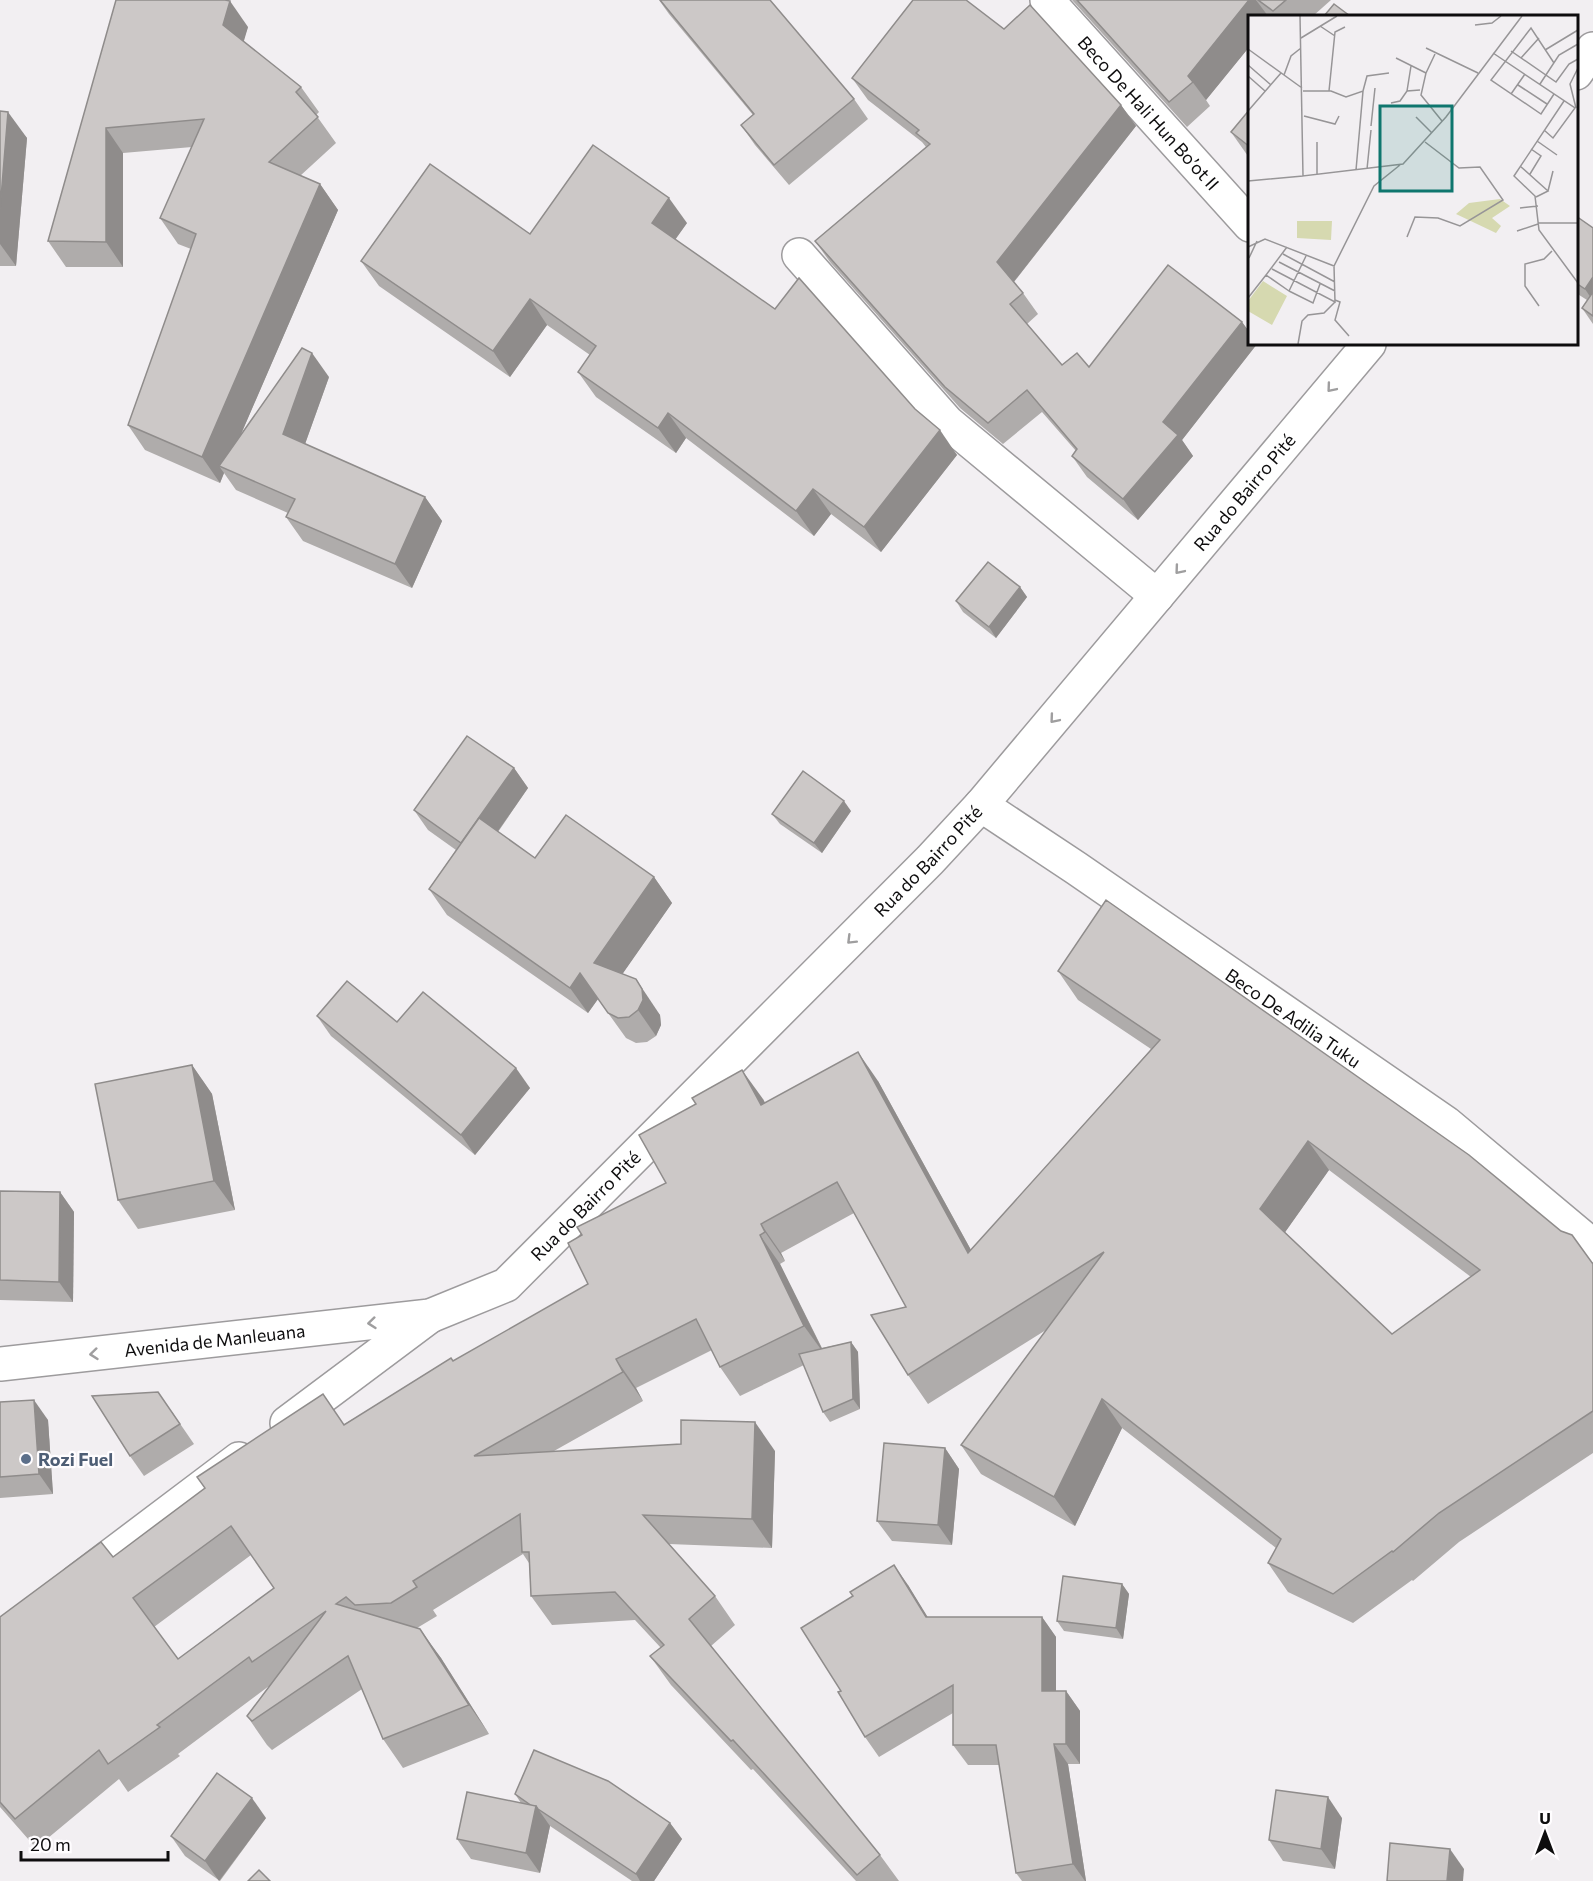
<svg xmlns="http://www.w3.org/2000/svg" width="1593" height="1881" viewBox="0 0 1593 1881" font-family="Commissioner,sans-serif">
  <rect width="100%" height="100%" fill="#f2eff2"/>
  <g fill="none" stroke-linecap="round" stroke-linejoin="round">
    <g stroke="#9d9b9d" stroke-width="36">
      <g id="minor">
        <path id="s1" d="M1047 0 1250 225"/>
        <polyline points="799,255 947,422 1157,596"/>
        <path id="s2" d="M981 805 1076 868 1446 1123 1593 1246"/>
        <polyline points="287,1423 430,1316"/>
        <polyline points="76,1582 239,1459"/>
      </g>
    </g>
    <g stroke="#9d9b9d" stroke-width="36">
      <g id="major">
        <polyline points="1576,73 1593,49"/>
        <path id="s3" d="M0 1364 430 1316 506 1285 930 860 981 805 1369 344"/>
      </g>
    </g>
    <use href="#minor" stroke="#fff" stroke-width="33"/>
    <use href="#major" stroke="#fff" stroke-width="33"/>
  </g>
  <g fill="#afacab" fill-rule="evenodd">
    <polygon points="116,0 248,27 243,41 301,87 319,112 316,115 336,143 300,176 320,184 338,210 241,434 329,377 305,444 425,497 442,521 412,588 303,541 286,517 288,513 236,490 224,473 220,483 145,450 128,425 191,249 178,244 160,218 192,147 123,153 123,267 66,267 48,241"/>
    <polygon points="659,0 854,99 868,119 789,185 755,145 741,125 753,115 669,14"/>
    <polygon points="1072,0 1331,0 1313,16 1250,16 1250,46 1206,100 1210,106 1187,127"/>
    <polygon points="1004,29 1121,105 1136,126 1014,282 1023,293 1038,314 1027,324 1062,365 1089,367 1242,322 1250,333 1250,344 1257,344 1182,440 1193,456 1138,520 1087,477 1072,456 1076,451 1042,412 1003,444 960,408 830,262 815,241 926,147 922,142 868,100 852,78"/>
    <polygon points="1250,109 1250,159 1231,132"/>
    <polygon points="0,111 27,138 16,266 0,266"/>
    <polygon points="1576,216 1593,228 1593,324 1582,308 1587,300 1576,293"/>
    <polygon points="687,223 675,240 915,409 957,455 881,552 831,514 814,536 686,438 676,453 596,397 578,372 590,355 547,325 510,377 379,286 361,261 530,234"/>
    <polygon points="1020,587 1027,597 996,638 963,612 956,601"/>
    <polygon points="514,768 528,788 498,832 535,858 654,877 672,903 622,974 660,1015 661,1025 656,1036 647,1042 636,1043 626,1038 598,999 588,1013 447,915 429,889 456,850 428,830 414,810"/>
    <polygon points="851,811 822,853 780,824 772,814"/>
    <path d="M1058 971 1593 1264V1453L1459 1542 1413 1581 1412 1580 1353 1623 1288 1592 1268 1563 1276 1548 1122 1428 1075 1526 981 1474 961 1445 1046 1330 928 1404 908 1375 906 1307 854 1213 781 1253 785 1261 780 1264 822 1348 851 1342 858 1352 860 1409 830 1422 823 1412 804 1365 740 1396 720 1367 712 1350 636 1388 643 1401 554 1451H775L772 1548 669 1544 715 1596 735 1625 711 1646 880 1855 899 1881H856L753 1769 751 1770 671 1685 650 1656 661 1648 635 1620 552 1625 531 1596 529 1563 523 1554 433 1610 437 1616 417 1628 441 1658 489 1734 403 1768 383 1739 362 1689 272 1750 267 1745 247 1716 269 1686 178 1754 180 1756 128 1792 119 1779 36 1848 0 1807V1617L113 1557 588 1284 582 1235 666 1183 763 1099 765 1103 878 1081 971 1250 1151 1049 1078 1000ZM1329 1170 1471 1277 1392 1334 1285 1232ZM251 1555 274 1588 178 1659 154 1627Z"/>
    <polygon points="317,1016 397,1022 530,1088 475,1155 331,1036"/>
    <polygon points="192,1065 212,1094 235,1210 138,1229 118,1200"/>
    <polygon points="0,1191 60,1192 74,1212 73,1302 0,1300"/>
    <polygon points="0,1402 48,1420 53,1494 0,1498"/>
    <polygon points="172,1412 194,1444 144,1476 130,1456"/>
    <polygon points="945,1448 959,1469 952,1545 892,1541 877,1521"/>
    <polygon points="1122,1584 1129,1594 1123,1639 1064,1631 1057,1621"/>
    <polygon points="908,1585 927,1617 1042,1617 1056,1637 1056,1691 1066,1691 1080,1711 1080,1764 1068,1764 1086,1881 1022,1881 1016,1873 999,1765 968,1765 953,1745 953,1713 879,1757 865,1737 841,1691 853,1596"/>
    <polygon points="515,1794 670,1823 682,1839 654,1881 632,1881 550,1826 540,1873 471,1859 457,1839 521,1803"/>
    <polygon points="266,1818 220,1881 185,1856 171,1836"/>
    <polygon points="1342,1818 1335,1869 1283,1861 1269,1840"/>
  </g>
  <g fill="#8f8c8b">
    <polygon points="1249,0 1256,0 1268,16 1250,16 1250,46 1206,100 1188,76"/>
    <polygon points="230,1 248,27 241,51 223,25"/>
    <polygon points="1121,105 1136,126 1012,284 997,262"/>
    <polygon points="8,112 27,138 16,266 0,244 0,210"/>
    <polygon points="106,128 123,153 123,267 106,242"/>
    <polygon points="320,184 338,210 226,469 219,466 224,473 220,483 202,457"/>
    <polygon points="669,198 687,223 669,248 652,223"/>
    <polygon points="1593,277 1593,301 1585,289"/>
    <polygon points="530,299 547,325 510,377 493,351"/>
    <polygon points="1242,322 1250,333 1250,344 1257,344 1182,440 1193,456 1138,520 1123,499 1163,422"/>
    <polygon points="312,353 329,377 300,458 283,434"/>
    <polygon points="668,413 686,438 676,453 658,428"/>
    <polygon points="940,430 957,455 881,552 864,527"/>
    <polygon points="813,489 831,514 814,536 796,511"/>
    <polygon points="425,497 442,521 412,588 395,564"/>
    <polygon points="1020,587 1027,597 996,638 989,627"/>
    <polygon points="514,768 528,788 475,864 461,843"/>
    <polygon points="844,801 851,811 822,853 814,843"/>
    <polygon points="654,877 672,903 612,989 594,963"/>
    <polygon points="580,973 598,999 588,1013 570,988"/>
    <polygon points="636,979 660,1015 661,1025 656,1036 638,1010"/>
    <polygon points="858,1052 878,1081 988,1281 968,1253"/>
    <polygon points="192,1065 212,1094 235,1210 214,1181"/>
    <polygon points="516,1068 530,1088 475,1155 461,1135"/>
    <polygon points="742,1070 763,1099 781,1134 761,1105"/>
    <polygon points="1308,1141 1329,1170 1281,1238 1260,1209"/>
    <polygon points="60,1192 74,1212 73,1302 59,1282"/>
    <polygon points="761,1224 781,1253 785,1261 765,1232"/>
    <polygon points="760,1235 780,1264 825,1355 804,1326"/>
    <polygon points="851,1342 858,1352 860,1409 853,1399"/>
    <polygon points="616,1359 636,1388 643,1401 623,1372"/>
    <polygon points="1102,1399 1122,1428 1075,1526 1054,1497"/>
    <polygon points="34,1400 48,1420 53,1494 39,1474"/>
    <polygon points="755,1422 775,1451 772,1548 752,1519"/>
    <polygon points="945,1448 959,1469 952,1545 938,1525"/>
    <polygon points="894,1565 908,1585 940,1637 926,1617"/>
    <polygon points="1122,1584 1129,1594 1123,1639 1116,1628"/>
    <polygon points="1042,1617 1056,1637 1056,1711 1042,1691"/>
    <polygon points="420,1629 441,1658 489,1734 469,1705"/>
    <polygon points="1066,1691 1080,1711 1080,1764 1066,1744"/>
    <polygon points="1054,1744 1068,1764 1086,1881 1085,1881 1073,1864"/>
    <polygon points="1328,1797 1342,1818 1335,1869 1321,1849"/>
    <polygon points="252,1798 266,1818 219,1881 205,1861"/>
    <polygon points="536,1806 550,1826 540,1873 526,1853"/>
    <polygon points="670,1823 682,1839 654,1881 640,1881 636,1874"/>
    <polygon points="1450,1849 1464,1869 1463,1881 1447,1881"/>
  </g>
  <g fill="#ccc8c7" stroke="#8f8c8b" stroke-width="1.5" fill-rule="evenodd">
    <polygon points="116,0 225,0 230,1 223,25 301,87 296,92 318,117 269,162 320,184 202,457 128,425 196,234 160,218 204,119 106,128 106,242 48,241"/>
    <polygon points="660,0 770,0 854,99 774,165 741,125 754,114"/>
    <polygon points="913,0 966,0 1004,29 1030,5 1121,105 997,262 1023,293 1010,304 1062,365 1077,353 1089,367 1168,265 1242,322 1163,422 1178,435 1123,499 1072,456 1077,449 1027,390 988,423 945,387 815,241 930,144 916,133 919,130 852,78"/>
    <polygon points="1077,0 1249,0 1188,76 1193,82 1169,102"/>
    <polygon points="1258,0 1286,0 1273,11"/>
    <polygon points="1334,4 1350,16 1324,16"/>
    <polygon points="1250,109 1250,147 1231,132"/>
    <polygon points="0,111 8,112 0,210"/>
    <polygon points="593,145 669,198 652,223 775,309 799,278 915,409 940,430 864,527 813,489 796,511 668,413 658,428 578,372 596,346 530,299 493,351 361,261 430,164 530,234"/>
    <polygon points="1576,216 1593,228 1593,277 1585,289 1576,283"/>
    <polygon points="1593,292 1593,316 1582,308"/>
    <polygon points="302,348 312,353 283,434 425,497 395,564 286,517 295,499 219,466"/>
    <polygon points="988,562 1020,587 989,627 956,601"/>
    <polygon points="467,736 514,768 461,843 414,810"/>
    <polygon points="803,771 844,801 814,843 772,814"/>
    <polygon points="566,815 654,877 594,963 636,979 642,989 643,1000 638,1010 629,1017 618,1018 608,1013 580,973 570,988 429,889 479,818 535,858"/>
    <path d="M1106 900 1469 1155 1561 1231 1572 1235 1593 1264V1411L1439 1513 1393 1552 1392 1551 1333 1594 1268 1563 1281 1539 1102 1399 1054 1497 961 1445 1104 1252 908 1375 871 1315 906 1307 837 1182 761 1224 765 1232 760 1235 804 1326 720 1367 696 1319 616 1359 623 1372 474 1456 681 1444V1420L755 1422 752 1519 643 1515 715 1596 689 1619 880 1855 857 1875 733 1740 731 1741 650 1656 664 1645 615 1592 531 1596 529 1552H522L520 1514 413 1581 417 1587 391 1603 355 1605 346 1597 336 1604 420 1629 469 1705 383 1739 348 1656 252 1721 247 1716 326 1611 252 1662 249 1657 157 1725 160 1727 108 1764 99 1750 15 1819 0 1802V1617L101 1542 113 1557 205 1488 197 1477 323 1394 344 1425 451 1358 453 1361 588 1284 568 1243 582 1235 577 1227 666 1183 639 1135 696 1104 692 1098 742 1070 761 1105 858 1052 968 1253 1160 1040 1058 971ZM1308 1141 1480 1270 1392 1334 1260 1209ZM231 1526 274 1588 178 1659 133 1598Z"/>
    <polygon points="347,981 397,1022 423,992 516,1068 461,1135 317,1016"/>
    <polygon points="192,1065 214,1181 118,1200 95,1084"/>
    <polygon points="0,1191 60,1192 59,1282 0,1280"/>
    <polygon points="851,1342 853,1399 823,1412 799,1354"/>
    <polygon points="158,1392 180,1424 130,1456 92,1396"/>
    <polygon points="34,1400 39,1474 0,1477 0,1402"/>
    <polygon points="884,1443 945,1448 938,1525 877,1521"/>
    <polygon points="894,1565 926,1617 1042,1617 1042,1691 1066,1691 1066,1744 1054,1744 1073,1864 1016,1873 996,1745 953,1745 953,1685 865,1737 838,1692 841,1691 801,1628 853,1596 850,1592"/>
    <polygon points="1063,1576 1122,1584 1116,1628 1057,1621"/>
    <polygon points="534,1750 608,1781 670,1823 636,1874 538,1809 536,1806 532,1806 515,1794"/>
    <polygon points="217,1773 252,1798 205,1861 171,1836"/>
    <polygon points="1276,1790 1328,1797 1321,1849 1269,1840"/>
    <polygon points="467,1792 536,1806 526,1853 457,1839"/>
    <polygon points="1390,1843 1450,1849 1447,1881 1387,1881"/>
    <polygon points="259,1870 270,1881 248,1881"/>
  </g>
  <defs><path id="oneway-chevron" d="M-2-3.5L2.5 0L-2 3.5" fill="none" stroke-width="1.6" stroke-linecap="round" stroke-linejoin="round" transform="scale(1.5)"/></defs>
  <g stroke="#9f9e9f">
    <use href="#oneway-chevron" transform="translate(1331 388) rotate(130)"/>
    <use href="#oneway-chevron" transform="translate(1179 570) rotate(130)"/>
    <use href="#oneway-chevron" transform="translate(1054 719) rotate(130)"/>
    <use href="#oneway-chevron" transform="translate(851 940) rotate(135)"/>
    <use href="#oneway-chevron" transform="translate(372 1323) rotate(174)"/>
    <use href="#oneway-chevron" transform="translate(94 1354) rotate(174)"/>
  </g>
  <circle fill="#5c6f8a" stroke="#fffdff" stroke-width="2" cx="26" cy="1459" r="6"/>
  <g text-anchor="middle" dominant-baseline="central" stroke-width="4.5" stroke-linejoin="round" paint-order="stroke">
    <g font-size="18" fill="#0e0d0e" stroke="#fffdff">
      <text stroke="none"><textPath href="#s1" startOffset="152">Beco De Hali Hun Bo’ot II</textPath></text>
      <text stroke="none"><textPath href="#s3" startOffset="1599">Rua do Bairro Pité</textPath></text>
      <text stroke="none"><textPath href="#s3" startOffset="1113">Rua do Bairro Pité</textPath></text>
      <text stroke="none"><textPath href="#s2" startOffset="378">Beco De Adilia Tuku</textPath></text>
      <text stroke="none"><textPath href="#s3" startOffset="627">Rua do Bairro Pité</textPath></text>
      <text stroke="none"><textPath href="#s3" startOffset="216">Avenida de Manleuana</textPath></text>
    </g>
    <g font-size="18" font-weight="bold" fill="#4e5e75" stroke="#fffdff" text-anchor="start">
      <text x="38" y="1459">Rozi Fuel</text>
    </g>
  </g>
  <g transform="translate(1248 15)">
    <rect width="330" height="330" fill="#f2eff2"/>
    <path d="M252 184 262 191 244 203 253 211 248 218 208 199 221 188ZM49 206H84L83 225 49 223ZM15 266 39 281 24 310 0 296V286Z" fill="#d6d9b0"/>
    <path fill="none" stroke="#979597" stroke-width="1.5" d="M52 1 55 161 155 149 198 102 274 1M227 10 244 8 253 1M72 11 87 21M53 23 89 1M178 33 230 58M0 34 54 73M297 35 330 15M263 36 308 67 321 49 330 44M245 38 327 93 305 123 296 115M148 43 178 58 173 80 194 106M273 43 291 23M306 48 283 13 243 65 293 99 306 79M0 50 23 70M178 58 187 39M36 60 43 41 53 33M0 61 17 76M292 69 311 40 330 29M270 70 299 89M55 76H83L98 82 115 76 108 155M81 76 87 17 97 12M115 76 119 61 141 58M159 76 163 51M263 79 277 59M316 86 266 161 287 181 291 215 330 268M143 88 152 86 159 76 172 75M328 93 322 69 330 53M0 96 33 58M56 101 87 109 91 101M168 102 184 118M123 111 127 73M289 126 309 140M272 151 300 176 288 182M119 154 123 115M69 159V127M282 159 293 141 283 134M0 166 55 161M300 176 305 156M272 193 290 191M290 208H330M269 216 290 209M159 222 167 202 190 203 212 211 255 185 232 152 211 153 177 127M0 232 17 224 86 251 126 171 152 150M39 232 18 260 41 276 58 241M35 239 87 267M1 243 9 226M31 247 87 276M24 254 87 287 86 251M41 276 65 288 72 269M0 283 18 260M87 285 92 287 87 305 101 321M291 291 277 271V249L296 244 304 236M50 329 54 306 60 300 76 298 87 287"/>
    <path fill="#0f766e" fill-opacity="0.15" stroke="#0f766e" stroke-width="3" d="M132 91H204V176H132Z"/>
    <rect width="330" height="330" fill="none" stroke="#0e0d0e" stroke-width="3"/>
  </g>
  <g transform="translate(1545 1833)" stroke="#fffdff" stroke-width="4.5" paint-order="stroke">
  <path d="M0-4.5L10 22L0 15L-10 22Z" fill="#0e0d0e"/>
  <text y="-9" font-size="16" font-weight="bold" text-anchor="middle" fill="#0e0d0e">U</text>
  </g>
  <path d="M21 1851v9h147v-9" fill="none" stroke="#0e0d0e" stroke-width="3"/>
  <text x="30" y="1851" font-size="18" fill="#0e0d0e" stroke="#fffdff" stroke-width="4.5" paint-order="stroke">20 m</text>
</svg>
